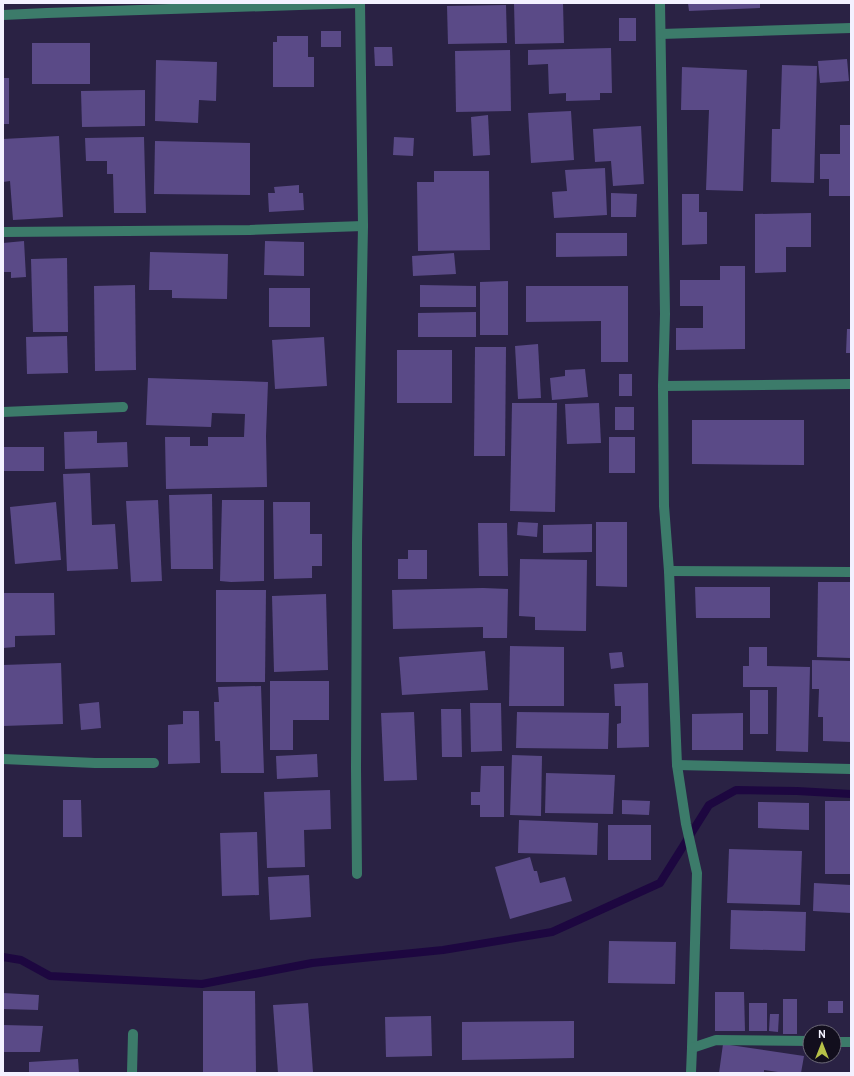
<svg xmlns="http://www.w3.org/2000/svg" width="854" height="1076" viewBox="0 0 854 1076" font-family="Overpass,sans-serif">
  <rect width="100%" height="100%" fill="#2a2244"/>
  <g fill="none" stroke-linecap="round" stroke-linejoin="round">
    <polyline stroke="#1d0740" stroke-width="8" points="3,957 21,960 50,976 202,984 312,963 443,950 552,932 660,883 709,805 736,790 797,791 851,794"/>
  </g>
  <g fill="#5a4a87">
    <polygon points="514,3 563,3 564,43 515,44"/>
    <polygon points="688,3 760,3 760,8 689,11"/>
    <polygon points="506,5 507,43 448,44 447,6"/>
    <rect x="619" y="18" width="17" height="23"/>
    <rect x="321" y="31" width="20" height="16"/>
    <polygon points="277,36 308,36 308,57 314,57 314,87 273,87 273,42 277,42"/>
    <rect x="32" y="43" width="58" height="41"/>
    <polygon points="374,47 392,47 393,66 375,66"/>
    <polygon points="611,48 612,93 600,93 600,100 566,101 566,93 549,94 548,64 528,65 528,50"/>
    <polygon points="510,50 511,111 456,112 455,51"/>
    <polygon points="847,59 849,81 820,83 818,61"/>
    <polygon points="156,60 217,62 216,101 199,100 198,123 155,121"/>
    <polygon points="782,65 817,66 814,183 771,182 772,129 780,129"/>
    <polygon points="682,67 747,70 743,191 706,190 709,110 681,110"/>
    <rect x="3" y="78" width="6" height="46"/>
    <polygon points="145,90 145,126 82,127 81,91"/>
    <polygon points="571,111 574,160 531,163 528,113"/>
    <polygon points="488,115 490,155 473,156 471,117"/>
    <polygon points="840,125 851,125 851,196 829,196 829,179 820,179 820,154 840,154"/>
    <polygon points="641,126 644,184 613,186 611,161 595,162 593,129"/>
    <polygon points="59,136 63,217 13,220 10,181 3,182 3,139"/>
    <polygon points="144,137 146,213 114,213 113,174 107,174 107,161 86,161 85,138"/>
    <polygon points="394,137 414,138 413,156 393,155"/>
    <polygon points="155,141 250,143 250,195 154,194"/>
    <polygon points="605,168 607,215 554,218 552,192 567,191 565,170"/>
    <polygon points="434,171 489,171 490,250 418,251 417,182 434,182"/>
    <polygon points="299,185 299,193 303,193 304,210 269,212 268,193 275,193 274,187"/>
    <polygon points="611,193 637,194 636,217 611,217"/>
    <polygon points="682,194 699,194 699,212 707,212 707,244 682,245"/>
    <polygon points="811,213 811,247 786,247 786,272 755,273 755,214"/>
    <polygon points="556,233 627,233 627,256 556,257"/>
    <polygon points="24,241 26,277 11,278 11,272 3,272 3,243"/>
    <polygon points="265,241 304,242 304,276 264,275"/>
    <polygon points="150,252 228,254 227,299 172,298 172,290 149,290"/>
    <polygon points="454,253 456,274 413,276 412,256"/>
    <polygon points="67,258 68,332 33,332 31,259"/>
    <polygon points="720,266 745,266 745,349 676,350 676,328 703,328 703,306 680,306 680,280 720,280"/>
    <polygon points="508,281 508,335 480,335 480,282"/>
    <polygon points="135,285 136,370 95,371 94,286"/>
    <polygon points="420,285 476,286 476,307 420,307"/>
    <polygon points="526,286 628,286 628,362 601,362 601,321 526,322"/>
    <rect x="269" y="288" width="41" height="39"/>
    <polygon points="476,312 476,337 418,337 418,313"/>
    <polygon points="847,329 851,329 851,353 846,353"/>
    <polygon points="67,336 68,373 27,374 26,337"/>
    <polygon points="324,337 327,386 275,389 272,340"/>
    <polygon points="538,344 541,398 518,399 515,346"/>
    <polygon points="475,347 506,347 505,456 474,456"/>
    <rect x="397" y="350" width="55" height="53"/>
    <polygon points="585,369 588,397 552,400 550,378 565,376 565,370"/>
    <rect x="619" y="374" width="13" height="22"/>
    <polygon points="148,378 268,382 266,436 267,487 166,489 165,437 190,437 190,446 208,446 208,437 244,437 245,414 212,413 211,427 146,425"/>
    <polygon points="512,403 557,403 555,512 510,511"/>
    <polygon points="599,403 601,443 567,444 565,404"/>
    <rect x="615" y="407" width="19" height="23"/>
    <polygon points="692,420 804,420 804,465 692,464"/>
    <polygon points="97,431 97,443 127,442 128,467 65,469 64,432"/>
    <rect x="609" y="437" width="26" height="36"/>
    <rect x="3" y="447" width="41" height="24"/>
    <polygon points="90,473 92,525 115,524 118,569 67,571 63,474"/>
    <polygon points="212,494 213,569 171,569 169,495"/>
    <polygon points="158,500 162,581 131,582 126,501"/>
    <polygon points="222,500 264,500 264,581 231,582 220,581"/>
    <polygon points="56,502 61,560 15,564 10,507"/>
    <polygon points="273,502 310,502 310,534 322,534 322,566 312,566 312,578 274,579"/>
    <polygon points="518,522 538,523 537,537 517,535"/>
    <polygon points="596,522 627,522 627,587 596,586"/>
    <polygon points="478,523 507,523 508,576 479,576"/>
    <polygon points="592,524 592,552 543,553 543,525"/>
    <polygon points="408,550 427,550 427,579 398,579 398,559 408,559"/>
    <polygon points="520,559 587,560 586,631 535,630 535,617 519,616"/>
    <polygon points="818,582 851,582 851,658 817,657"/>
    <polygon points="695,587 770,587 770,618 696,618"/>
    <polygon points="483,588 508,589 507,638 483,638 483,627 393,629 392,590"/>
    <polygon points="216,590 266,590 265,682 216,682"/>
    <polygon points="3,593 54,593 55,635 15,636 15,647 3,648"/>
    <polygon points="326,594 328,670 274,672 272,596"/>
    <polygon points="510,646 564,647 564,706 509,706"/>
    <polygon points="749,647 767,647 767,666 810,667 808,752 776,751 777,687 743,687 743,666 749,666"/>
    <polygon points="485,651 488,690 402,695 399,657"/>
    <polygon points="622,652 624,667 611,669 609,653"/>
    <polygon points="812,660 851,661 851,742 823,741 823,717 818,717 819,689 812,689"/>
    <polygon points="61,663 63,724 3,726 3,665"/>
    <polygon points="270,681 329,681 329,720 293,720 293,750 270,750"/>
    <polygon points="648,683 649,747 617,748 617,724 621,723 621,706 615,706 614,684"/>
    <polygon points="261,686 264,773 221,773 220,741 215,741 214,702 219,702 218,687"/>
    <rect x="750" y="690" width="18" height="44"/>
    <polygon points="99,702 101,728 81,730 79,704"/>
    <polygon points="470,703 501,703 502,751 471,752"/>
    <polygon points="441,709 461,709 462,757 442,757"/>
    <polygon points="183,711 199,711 200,763 168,764 168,725 183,724"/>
    <polygon points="414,712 417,780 384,781 381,713"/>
    <polygon points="517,712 609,713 608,749 516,748"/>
    <polygon points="743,713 743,750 692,750 692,714"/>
    <polygon points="317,754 318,777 277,779 276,756"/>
    <polygon points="512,755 542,756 541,816 510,815"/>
    <polygon points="481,766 504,766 504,817 480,817 480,805 471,805 471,792 480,792"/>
    <polygon points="546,773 615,775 613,814 545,813"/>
    <polygon points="330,790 331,829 304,830 305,867 267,868 264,792"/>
    <polygon points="63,800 81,800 82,837 63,837"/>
    <polygon points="622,800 650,801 649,815 622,814"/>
    <rect x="825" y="801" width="26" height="73"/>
    <polygon points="758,802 809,803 809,830 758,828"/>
    <polygon points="519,820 598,823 597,855 518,853"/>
    <rect x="608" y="825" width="43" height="35"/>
    <polygon points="257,832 259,895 222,896 220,833"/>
    <polygon points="729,849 802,851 800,905 727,903"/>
    <polygon points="530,857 534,871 537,871 540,883 565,877 572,901 510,919 495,867"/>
    <polygon points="309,875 311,917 270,920 268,877"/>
    <polygon points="814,883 851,885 851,913 813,911"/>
    <polygon points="731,910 806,912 805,951 730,949"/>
    <polygon points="609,941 676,942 675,984 608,983"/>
    <polygon points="203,991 255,991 256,1073 203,1073"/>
    <polygon points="715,992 744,992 745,1031 715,1031"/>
    <polygon points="3,993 39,995 38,1010 3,1009"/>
    <rect x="783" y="999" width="14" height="35"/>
    <rect x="828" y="1001" width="15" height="12"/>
    <polygon points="308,1003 313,1072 278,1073 273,1005"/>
    <rect x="749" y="1003" width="18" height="28"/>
    <polygon points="770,1014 779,1014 778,1032 769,1031"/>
    <polygon points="431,1016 432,1056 386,1057 385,1017"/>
    <polygon points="574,1021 574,1058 462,1060 462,1022"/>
    <polygon points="3,1025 43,1026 40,1052 3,1052"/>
    <polygon points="723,1044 804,1056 801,1073 785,1073 764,1070 764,1073 719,1073"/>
    <polygon points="78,1059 79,1073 29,1073 29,1062"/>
  </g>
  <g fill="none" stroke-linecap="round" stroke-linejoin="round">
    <g stroke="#3c7b6a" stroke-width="10">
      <polyline points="660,3 665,314 663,386 664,506 669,571 677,765 686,824 697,873 692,1048 691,1073"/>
      <polyline points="3,15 47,13 360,3"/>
      <polyline points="661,34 851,28"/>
      <polyline points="3,232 250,230 363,226"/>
      <polyline points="663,386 851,384"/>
      <polyline points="3,412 123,407"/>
      <polyline points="669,571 851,572"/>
      <polyline points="3,759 95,763 154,763"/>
      <polyline points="677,765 851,769"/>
      <polyline points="357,874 356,768 357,543 363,226 360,3"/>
      <polyline points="834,1042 851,1042"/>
      <polyline points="692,1048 716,1040 810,1041"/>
      <polyline points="132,1073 133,1034"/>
    </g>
  </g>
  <rect width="854" height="1076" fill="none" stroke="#f3f1ff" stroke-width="8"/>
  <g transform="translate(822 1044)"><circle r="19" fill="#120e1d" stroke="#6c6977"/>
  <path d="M0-3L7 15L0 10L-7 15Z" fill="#b7c148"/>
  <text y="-6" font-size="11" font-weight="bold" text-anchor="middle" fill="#f3f1ff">N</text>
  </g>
</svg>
